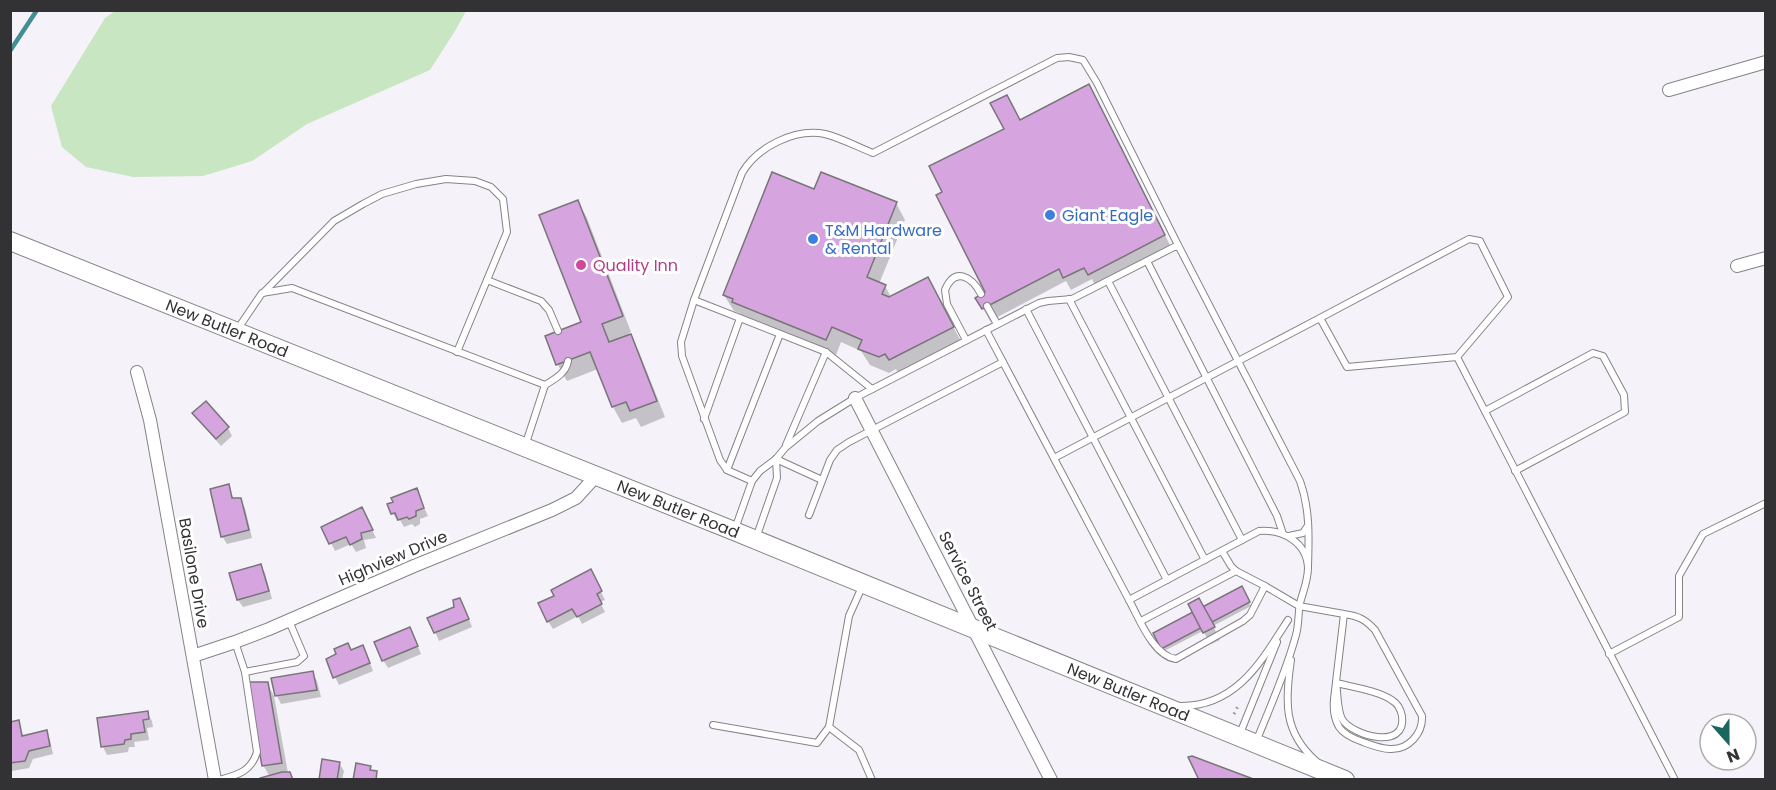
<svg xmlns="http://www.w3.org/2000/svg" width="1776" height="790" viewBox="0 0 1776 790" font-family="Poppins,sans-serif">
  <rect width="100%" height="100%" fill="#f5f3f9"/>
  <polygon fill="#c7e6c1" points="115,11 115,10 466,11 455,31 430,70 307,124 252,161 203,176 133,177 86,167 62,147 51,106 105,18"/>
  <g fill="#0003">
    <polygon points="1095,98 1171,247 1096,287 1092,279 1071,290 1066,281 990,321 977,298 987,293 1020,122"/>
    <polygon points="815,190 896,203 905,220 879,284 885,286 891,297 936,295 962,343 899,376 896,369 889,373 870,365 861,351 841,342 836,355 743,318 741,314 734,311 724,295"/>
    <polygon points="578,202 587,218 631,332 629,333 639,352 665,417 641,427 636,418 622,423 613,407 598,369 567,381 558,365 547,337 583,323"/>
    <polygon points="194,414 228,428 232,436 221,446 199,421"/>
    <polygon points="228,486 234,499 240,500 245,508 252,538 227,544 222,536"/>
    <polygon points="416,490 428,516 420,519 420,524 415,527 412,524 404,527 400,520 397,521 389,505"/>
    <polygon points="366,517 376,538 364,540 366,548 356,552 351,544 335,551 323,527"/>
    <polygon points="260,566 265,573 272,599 243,607 238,600"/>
    <polygon points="595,579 605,600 600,602 605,612 582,624 578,616 553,629 548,621 556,596"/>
    <polygon points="1241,588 1251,606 1213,626 1220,640 1211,644 1203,631 1164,651 1155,634"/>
    <polygon points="464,607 472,627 439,641 429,618"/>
    <polygon points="414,637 421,654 388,668 383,660"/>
    <polygon points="351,652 367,655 373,671 339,685 335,677 338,655"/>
    <polygon points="312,673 317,681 321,697 281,704 277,696 273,679"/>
    <polygon points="267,683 274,696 288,773 293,780 262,780 270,777 263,765"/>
    <polygon points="147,713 152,721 153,727 147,728 149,740 134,742 135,747 129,747 128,752 107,755 103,747"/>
    <polygon points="18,722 24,737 46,732 50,740 53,754 33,759 29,768 12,771 10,724"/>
    <polygon points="339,763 344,771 342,780 320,780"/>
  </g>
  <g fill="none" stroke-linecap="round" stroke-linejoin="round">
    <polyline stroke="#428e94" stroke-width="4.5" points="10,51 37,10"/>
  </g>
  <g fill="#d6a4df" stroke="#787579" stroke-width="1.5">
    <polygon points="1089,84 1165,235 1088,275 1084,268 1063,278 1059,269 982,309 975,298 985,292 936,195 942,192 929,166 1004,129 990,103 1007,95 1020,120"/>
    <polygon points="772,172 814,189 821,172 897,202 867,277 886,285 882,294 889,297 928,277 954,327 889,360 885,354 879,357 858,349 862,340 832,327 826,340 732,302 733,299 723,295"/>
    <polygon points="578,200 623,316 602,324 609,342 631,334 657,401 630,411 626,402 612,407 590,352 556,365 545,336 581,322 539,215"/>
    <polygon points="206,401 229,427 216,439 192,413"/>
    <polygon points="229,484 232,498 241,498 249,530 221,537 210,489"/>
    <polygon points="417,488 424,508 416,511 416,516 409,519 407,517 398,520 395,513 391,514 387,504 393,502 391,498"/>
    <polygon points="362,507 373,530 361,533 362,539 350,545 346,537 329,544 321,527"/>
    <polygon points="261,564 269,591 237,600 229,573"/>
    <polygon points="591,569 602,591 597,594 602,604 577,617 572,609 547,622 538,603 554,596 551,590"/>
    <polygon points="1242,586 1250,602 1161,649 1153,633"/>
    <polygon points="460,598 469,619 434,633 427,618 454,607 453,600"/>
    <polygon points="1199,598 1215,627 1203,633 1188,604"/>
    <polygon points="410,627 418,646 382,661 374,642"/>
    <polygon points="348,643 351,650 363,645 370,663 333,678 326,659 336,654 334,649"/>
    <polygon points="313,671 317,690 275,696 271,678"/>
    <polygon points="247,682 268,682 282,763 262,766"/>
    <polygon points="148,711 149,719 143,720 145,732 131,734 131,739 125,740 124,744 101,747 97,718"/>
    <polygon points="19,720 22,736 47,730 50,746 29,751 25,761 10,763 10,722"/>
    <polygon points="1192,756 1256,780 1199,780 1188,757"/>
    <polygon points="322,759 340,762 337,780 319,780"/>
    <polygon points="356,763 371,766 370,770 377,771 376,780 353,780"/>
    <polygon points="282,772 290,772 293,780 260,780 260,778"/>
  </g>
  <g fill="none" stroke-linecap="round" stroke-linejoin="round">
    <g stroke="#848387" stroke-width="8">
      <g id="service">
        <polyline points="1147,261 1277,516 1283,534"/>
        <polyline points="487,280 541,301 549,310 558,331"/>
        <polyline points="1108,281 1242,540"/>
        <polyline points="263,293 334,221 363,204 382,194 416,184 446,179 475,181 491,187 503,199 507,232 457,352"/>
        <polyline points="1069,299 1205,560"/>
        <path d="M694 300 742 173C757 147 795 128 825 134 841 138 858 147 873 153L1057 58 1069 57 1083 60 1097 83 1178 245"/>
        <polyline points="987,306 997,324"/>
        <polyline points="1026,309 1167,580"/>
        <polyline points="237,330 262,293 292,288 545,385 525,446"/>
        <path d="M986 330 1129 600 1259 531C1282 529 1307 542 1308 568 1308 580 1303 592 1300 603 1298 614 1299 624 1296 635 1286 672 1270 707 1256 742"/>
        <path d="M966 340 947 304 945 290C955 266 972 277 981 294"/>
        <polyline points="1457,357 1675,780"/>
        <path d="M545 385C555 379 566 373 568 361"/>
        <polyline points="1485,411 1593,353 1603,356 1624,395 1625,412 1515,471"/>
        <polyline points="704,419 740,318"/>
        <polyline points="786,445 826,352"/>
        <polyline points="1054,458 1320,318 1347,367 1457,357 1508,297 1480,241 1469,239 1320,318"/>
        <polyline points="776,459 822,480"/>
        <polyline points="727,470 780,334"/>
        <polyline points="752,481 727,470 720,460 682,356 681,342 694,300 826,352 872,389"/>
        <polyline points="809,515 830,460 837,450 849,442 1003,362"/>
        <path d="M735 529 752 481 760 471 776 459 785 448 818 421 855 398 1039 303 1048 301 1072 299 1178 245 1300 481C1310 509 1309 537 1308 566"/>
        <polyline points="1289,536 1303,533 1307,527"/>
        <polyline points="756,538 777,478 776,459"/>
        <path d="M1222 551 1231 566 1236 571 1265 586 1299 606 1344 614 1334 699C1333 709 1334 718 1339 727 1344 735 1354 739 1363 742 1371 745 1381 749 1390 749 1409 750 1423 733 1422 716L1375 630C1365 619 1358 616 1344 614"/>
        <path d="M1129 600C1139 618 1153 656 1176 659L1243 621 1250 615 1265 586"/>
        <polyline points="1141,621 1236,571"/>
        <polyline points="235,642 245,672 297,662 304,656 289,621"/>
        <polyline points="1609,654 1679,617 1679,576 1703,534 1766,503"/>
        <path d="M1291 660C1285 701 1283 732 1316 761"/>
        <path d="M1336 683C1352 687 1380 691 1393 701 1398 704 1401 711 1402 716 1407 751 1352 736 1342 719 1337 710 1338 694 1336 683Z"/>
        <path d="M1180 706C1236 707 1261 662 1288 620"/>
        <polyline points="713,725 817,743 829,727 849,616 862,587"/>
        <polyline points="829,727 859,750 872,780"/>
        <polyline points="1239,736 1277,642"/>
        <path d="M219 780C237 775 251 772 257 752L245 672"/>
      </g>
    </g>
    <g stroke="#848387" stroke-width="14">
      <g id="minor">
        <polyline points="1669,90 1766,62"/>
        <polyline points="1737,266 1766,258"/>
        <polyline points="137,372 150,420 215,780"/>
        <polyline points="855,398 1051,780"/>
        <polyline points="193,656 235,642 269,629 414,566 552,510 576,498 596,476"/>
      </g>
    </g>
    <g stroke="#848387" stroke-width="20">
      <g id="primary">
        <path id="s1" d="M10 241 734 531 1345 780"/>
      </g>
    </g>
    <polyline stroke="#908f93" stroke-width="3" stroke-dasharray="1.5 4.5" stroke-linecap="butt" points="1234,714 1238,706"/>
    <use href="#service" stroke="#fff" stroke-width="6"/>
    <use href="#minor" stroke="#fff" stroke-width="12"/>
    <use href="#primary" stroke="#fff" stroke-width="18"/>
  </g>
  <g fill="#3f7fe0" stroke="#fff" stroke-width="2">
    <circle cx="1050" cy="215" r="6"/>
    <circle cx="813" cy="239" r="6"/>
  </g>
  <circle fill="#d1479c" stroke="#fff" stroke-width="2" cx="581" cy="265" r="6"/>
  <g text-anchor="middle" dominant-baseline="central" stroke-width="6" stroke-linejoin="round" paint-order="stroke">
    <g font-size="16" fill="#366cbe" stroke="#fff" text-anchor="start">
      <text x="1062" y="215">Giant Eagle</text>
      <text x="825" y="230">T&amp;M Hardware<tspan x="825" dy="18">&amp; Rental</tspan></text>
    </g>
    <g font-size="16" fill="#b23c85" stroke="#fff" text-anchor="start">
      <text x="593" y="265">Quality Inn</text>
    </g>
    <g font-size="16" fill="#323234" stroke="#fff">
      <text stroke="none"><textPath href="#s1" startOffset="234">New Butler Road</textPath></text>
      <text stroke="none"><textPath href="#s1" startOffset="720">New Butler Road</textPath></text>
      <text transform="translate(393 558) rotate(-23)">Highview Drive</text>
      <text transform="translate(194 573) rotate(80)">Basilone Drive</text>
      <text transform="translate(968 581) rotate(63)">Service Street</text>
      <text stroke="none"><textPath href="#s1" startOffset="1206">New Butler Road</textPath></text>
    </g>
  </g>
  <rect width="1776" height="790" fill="none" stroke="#323234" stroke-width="24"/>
  <g transform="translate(1728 742) rotate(159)"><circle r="28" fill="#ffffff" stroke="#adadae" stroke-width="1.5"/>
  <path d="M0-4.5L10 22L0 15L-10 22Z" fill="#1b665f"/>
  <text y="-9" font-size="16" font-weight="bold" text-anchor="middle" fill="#323234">N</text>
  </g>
</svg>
